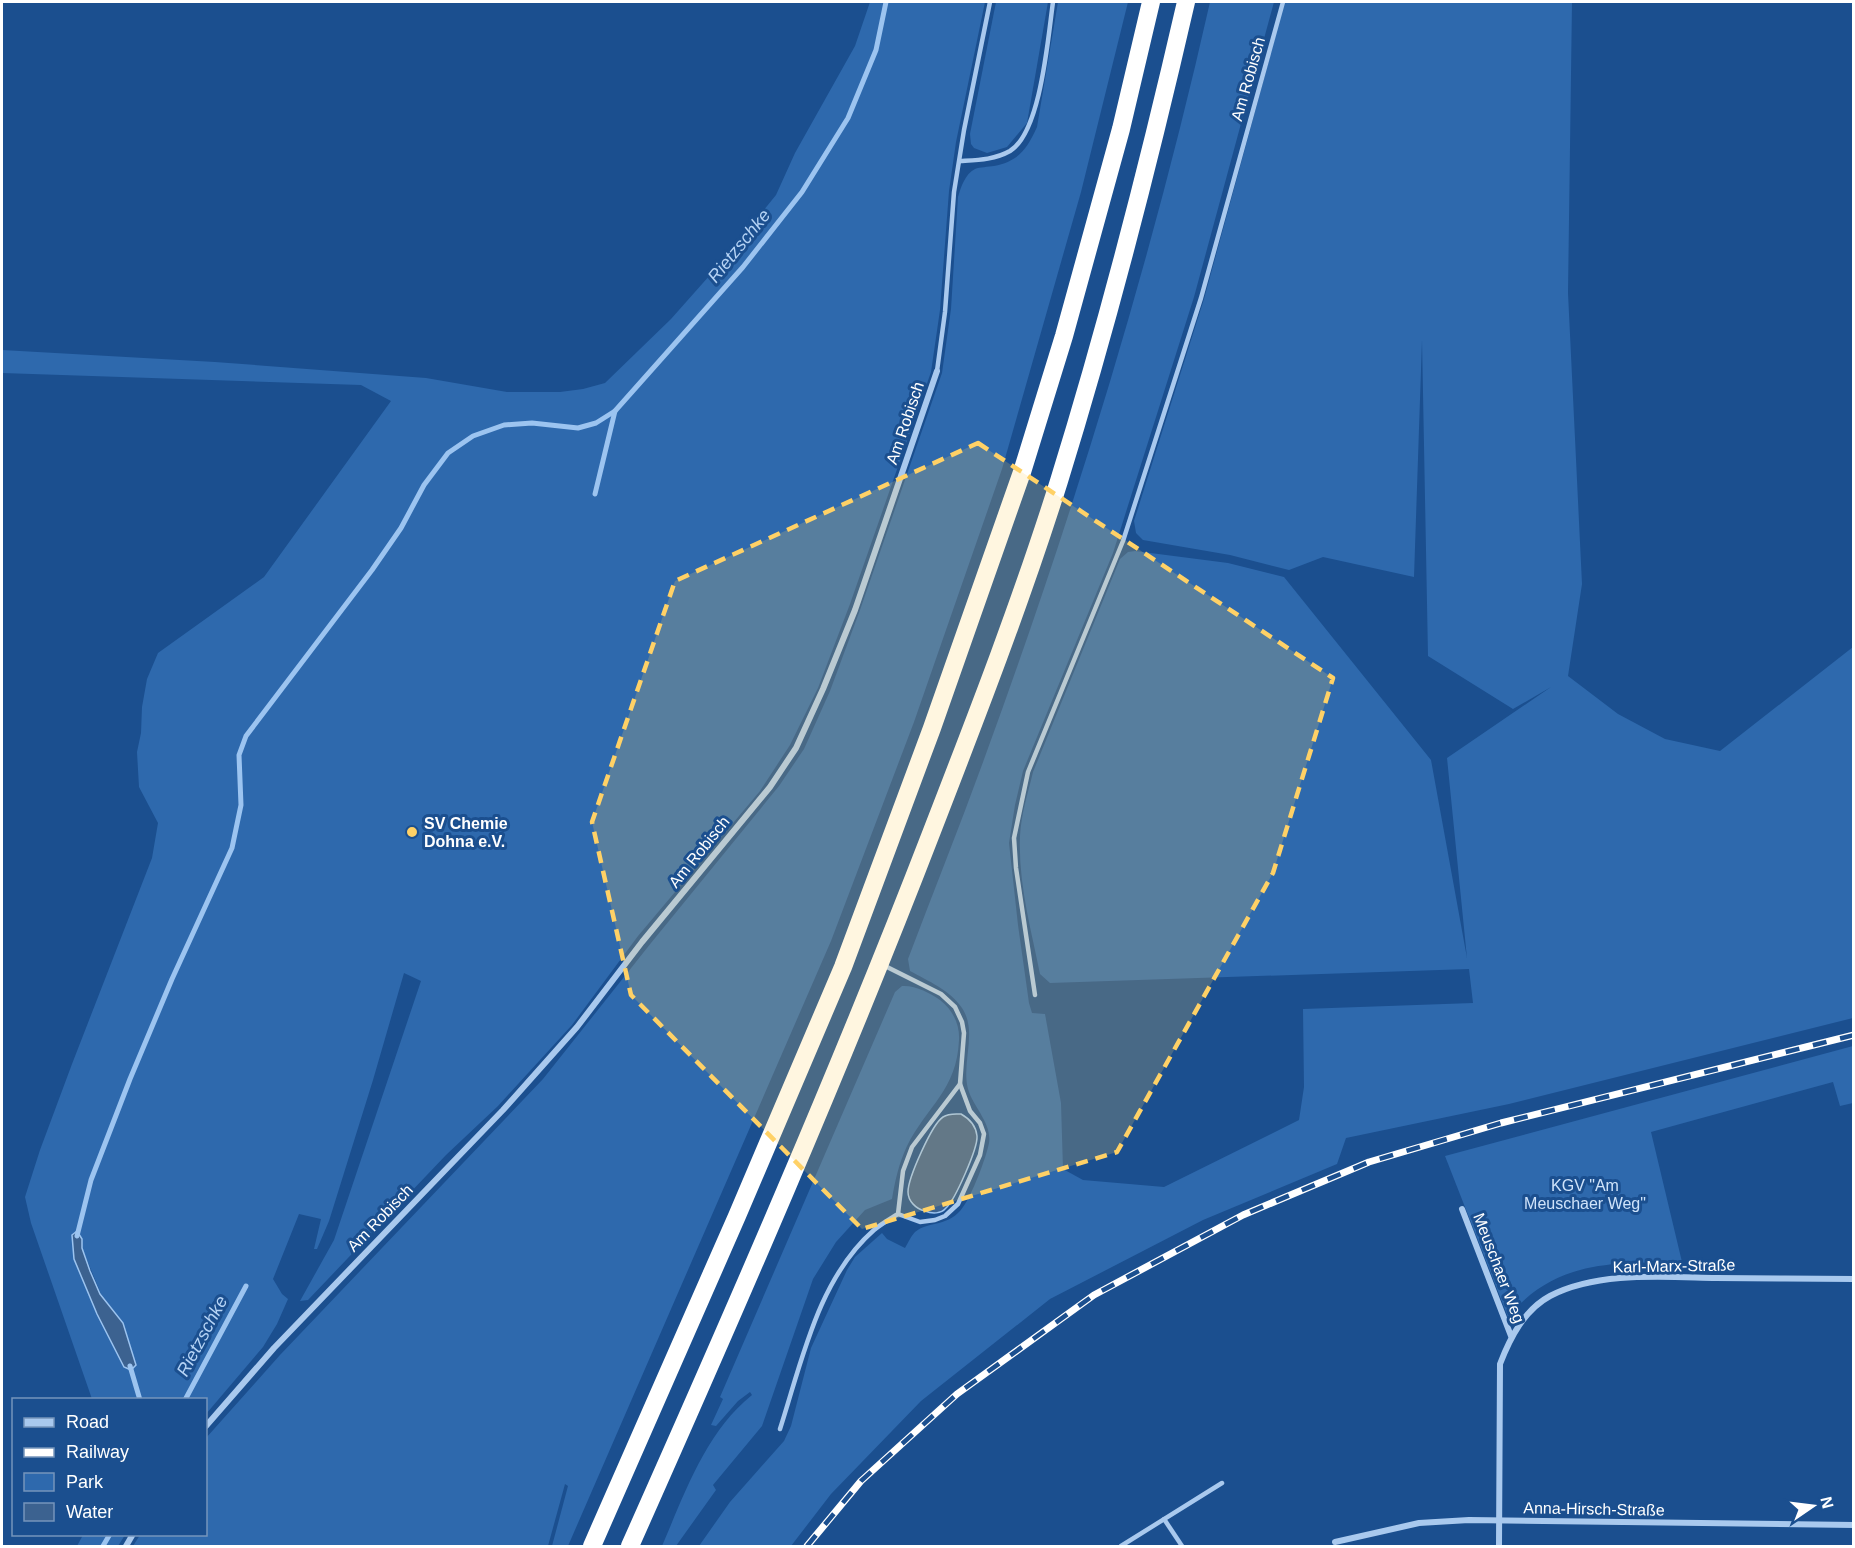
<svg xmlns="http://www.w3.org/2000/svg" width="1855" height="1548" viewBox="0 0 1855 1548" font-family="Arial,sans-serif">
  <rect width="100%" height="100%" fill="#1b4f8f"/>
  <g fill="#2e69ad" fill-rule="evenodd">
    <path d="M870 2H985L956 142 949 191 940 310 931 372 850 604 818 688 790 745 760 791 638 936 572 1025 498 1106 446 1155 308 1300 300 1301 334 1240 421 981 404 973 373 1080 329 1221 317 1249H314L321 1219 299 1214 273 1279 282 1294 288 1299 277 1324 263 1347 206 1414V1400L92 1399 31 1223 25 1197 40 1150 72 1064 152 858 158 823 139 787 137 752 141 733 142 707 147 679 158 653 264 577 391 401 361 385 2 373V350L215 362 426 378 507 392H560L583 389 605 383 671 319 726 257 776 195 795 153 855 46ZM77 1231 82 1239V1248L101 1294 123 1323 136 1365 131 1370 124 1367 97 1314 74 1259Z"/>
    <polygon points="996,2 1048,2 1027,123 1007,147 987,153 974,148 971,144 970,134"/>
    <path d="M1058 2H1128L1081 192 1002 469 914 722 831 941 568 1546H552L568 1486 565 1484 548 1546H133L140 1535 206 1534V1438L280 1355 543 1079 651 943 779 786 804 749 830 691 860 610 942 373 951 309 958 197C961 187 965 174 975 169 980 167 988 167 994 166 1019 161 1027 149 1037 127Z"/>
    <path d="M1210 2H1274L1194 297 1113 553 1023 771 1015 805 1009 843 1018 925 1029 1003 1032 1013 1045 1014 1061 1103 1063 1169 1083 1180 1164 1187 1299 1120 1304 1087 1303 1009 1473 1003 1469 969 1050 983 1040 974C1031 929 1018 883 1020 836 1021 814 1028 793 1033 772L1120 559 1128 552 1135 551 1228 563 1284 577 1431 760 1467 958 1447 758 1551 687 1513 709 1428 656 1422 340 1414 577 1323 557 1289 570 1230 555 1143 540 1136 533 1134 521 1204 299 1268 64 1284 2H1572L1568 293 1582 584 1568 676 1618 714 1665 739 1720 751 1853 647V1018L1509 1104 1346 1138 1337 1164 1203 1220 1050 1299 921 1401 831 1494 791 1546H699L730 1502 784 1441 791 1426 811 1348 847 1270 855 1257 882 1233 887 1239 905 1248C908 1243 911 1236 915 1232 928 1221 950 1227 963 1207 972 1195 986 1158 989 1143 992 1123 973 1107 968 1089 961 1062 978 1032 962 1008 950 990 928 981 910 971L908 959C934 890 962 821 987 751 1076 507 1153 255 1210 2Z"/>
    <path d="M902 986C915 985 930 993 940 1000 953 1010 960 1025 959 1040 957 1090 927 1106 907 1146 899 1163 895 1181 892 1199L865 1210 836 1242 813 1279 762 1426 713 1485 716 1490 676 1546H662C685 1493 705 1433 752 1395L750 1392 738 1401 716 1426 711 1425 723 1399 720 1397 895 992Z"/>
    <path d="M1853 1046V1103L1840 1106 1833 1082 1651 1132 1682 1262C1614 1263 1556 1259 1508 1317L1445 1156Z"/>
    <polygon points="83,1535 83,1534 125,1535 118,1546 77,1546"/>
  </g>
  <g fill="#3c6290" stroke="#9cc4f0" stroke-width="1.5">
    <path d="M961 1114C970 1119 976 1126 977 1136 978 1148 955 1200 946 1208 941 1214 932 1214 925 1211 916 1209 908 1201 908 1192 908 1178 932 1124 943 1117 949 1113 955 1114 961 1114Z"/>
    <polygon points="77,1231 82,1239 82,1248 90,1271 100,1294 123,1323 136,1365 131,1370 124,1367 97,1314 74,1259 72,1235"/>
  </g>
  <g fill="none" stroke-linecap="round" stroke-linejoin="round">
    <g stroke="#9cc4f0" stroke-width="5">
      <polyline points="595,494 615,411 743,267 802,192 848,118 876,50 886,2"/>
      <polyline points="77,1236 91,1180 130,1079 172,979 232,848 241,805 239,755 246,736 372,570 401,528 424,485 448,453 473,436 504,425 532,423 578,428 596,423 615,411"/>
      <polyline points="130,1366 140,1400"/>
      <polyline points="185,1400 246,1286"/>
      <polyline points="103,1546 110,1534"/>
    </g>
    <g stroke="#a9c9ee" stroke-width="4.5">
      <path d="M960 161C977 160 994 160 1010 151 1041 132 1048 37 1053 2"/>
      <polyline points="937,371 945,312 954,192 964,130 990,2"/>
      <polyline points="1035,995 1016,868 1014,838 1028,772 1123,541 1201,298 1283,2"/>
      <polyline points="898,1214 920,1222 935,1220 945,1216 958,1204 980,1155 984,1134 980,1123 970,1111 960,1084"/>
      <path d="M780 1429C802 1361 818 1279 874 1230 881 1224 890 1219 898 1214L903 1171 912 1147 960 1084 964 1033 962 1022 955 1007 941 994 883 965"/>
      <polyline points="1164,1519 1182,1546"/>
      <polyline points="1121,1546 1222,1483"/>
    </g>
    <g stroke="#a9c9ee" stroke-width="6">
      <polyline points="1462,1209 1511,1336"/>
      <polyline points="206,1426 274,1348 503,1110 577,1027 642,942 770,787 796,748 823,689 855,610 937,371"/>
      <polyline points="1335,1542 1419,1523 1469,1520 1854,1525"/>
      <polyline points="126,1546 133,1534"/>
      <path d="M1499 1546 1500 1364C1510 1338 1524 1310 1550 1296 1598 1271 1664 1277 1716 1278 1762 1278 1808 1279 1854 1279"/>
    </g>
    <g stroke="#fff" stroke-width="18">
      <polyline points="592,1546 737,1216 843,967 932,728 1022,472 1064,336 1121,129 1151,2"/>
      <path d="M630 1546C735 1310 839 1072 932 831 977 715 1022 599 1059 481 1108 323 1149 163 1186 2"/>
    </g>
    <g stroke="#fff" stroke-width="7">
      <polyline id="rail" points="807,1546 861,1481 957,1394 1094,1295 1243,1215 1369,1162 1501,1123 1854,1035"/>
    </g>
    <use href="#rail" stroke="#1b4f8f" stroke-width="4.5" stroke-dasharray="14" stroke-linecap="butt"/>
  </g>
  <path fill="#ffd166" fill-opacity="0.2" stroke="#ffd166" stroke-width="4.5" stroke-dasharray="12 8" stroke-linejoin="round" d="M978 443 1333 678 1273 873 1117 1152 862 1229 631 995 592 822 675 581Z"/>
  <circle fill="#ffd166" stroke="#1b4f8f" stroke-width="2" cx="412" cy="832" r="6"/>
  <g text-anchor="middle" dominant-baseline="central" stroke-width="6" stroke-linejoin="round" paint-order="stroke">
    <g font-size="16" fill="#fff" stroke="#1b4f8f">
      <text transform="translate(1248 79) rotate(-74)">Am Robisch</text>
      <text transform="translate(905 423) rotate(-71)">Am Robisch</text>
      <text transform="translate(699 852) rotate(-51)">Am Robisch</text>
      <text transform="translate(380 1218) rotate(-46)">Am Robisch</text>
      <text transform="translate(1674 1266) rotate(-1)">Karl-Marx-Straße</text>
      <text transform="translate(1499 1268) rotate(69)">Meuschaer Weg</text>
      <text transform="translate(1594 1509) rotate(1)">Anna-Hirsch-Straße</text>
    </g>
    <g font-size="16" font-weight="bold" fill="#fff" stroke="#1b4f8f" text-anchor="start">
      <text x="424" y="823">SV Chemie<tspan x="424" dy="18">Dohna e.V.</tspan></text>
    </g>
    <g font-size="16" fill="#cfe3fa" stroke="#1b4f8f">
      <text x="1585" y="1185">KGV "Am<tspan x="1585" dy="18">Meuschaer Weg"</tspan></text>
    </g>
    <g font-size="18" font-style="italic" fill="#b5d3f5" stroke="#1b4f8f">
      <text transform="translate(739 246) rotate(-51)">Rietzschke</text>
      <text transform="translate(202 1336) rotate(-62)">Rietzschke</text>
    </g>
  </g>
  <rect width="1855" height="1548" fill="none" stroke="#ffffff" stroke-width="6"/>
  <rect x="12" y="1398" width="195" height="138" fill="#1b4f8f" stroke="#7695bc" stroke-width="1.5"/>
  <rect x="24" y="1418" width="30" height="9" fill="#a9c9ee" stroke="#7695bc" stroke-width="1.5"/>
  <text x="66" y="1428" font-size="18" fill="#ffffff">Road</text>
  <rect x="24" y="1448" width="30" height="9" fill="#ffffff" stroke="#7695bc" stroke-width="1.5"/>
  <text x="66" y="1458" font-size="18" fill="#ffffff">Railway</text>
  <rect x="24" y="1473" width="30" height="18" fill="#2e69ad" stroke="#7695bc" stroke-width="1.5"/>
  <text x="66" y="1488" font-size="18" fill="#ffffff">Park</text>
  <rect x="24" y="1503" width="30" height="18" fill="#3c6290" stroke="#7695bc" stroke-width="1.5"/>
  <text x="66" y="1518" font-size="18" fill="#ffffff">Water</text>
  <g transform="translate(1813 1506) rotate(76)" stroke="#1b4f8f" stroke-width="4.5" paint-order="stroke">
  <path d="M0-4.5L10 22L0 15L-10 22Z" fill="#ffffff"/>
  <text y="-9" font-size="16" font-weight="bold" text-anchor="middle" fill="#ffffff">N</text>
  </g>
</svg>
